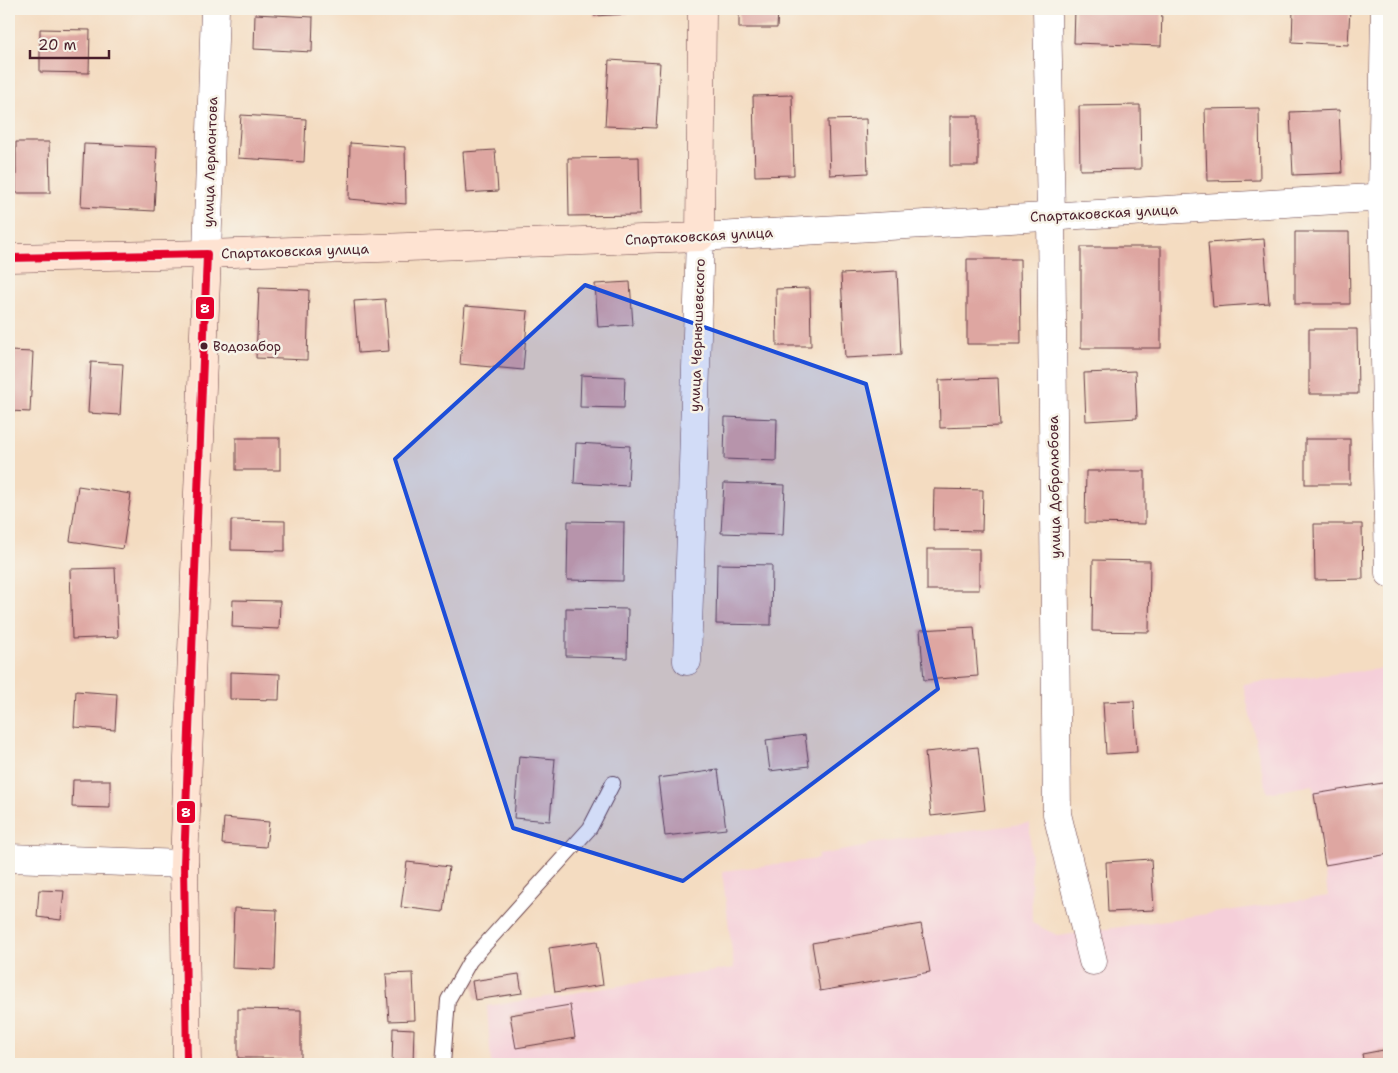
<svg xmlns="http://www.w3.org/2000/svg" width="1398" height="1073" viewBox="0 0 1398 1073" font-family="'Shantell Sans',sans-serif">
  <rect width="100%" height="100%" fill="#f7f3e8"/>
  <filter id="ink" filterUnits="userSpaceOnUse"><feTurbulence type="fractalNoise" baseFrequency=".02" numOctaves="2"/><feDisplacementMap in="SourceGraphic" scale="10" xChannelSelector="R" yChannelSelector="G"/><feConvolveMatrix kernelMatrix="1 2 1 2 8 2 1 2 1" color-interpolation-filters="sRGB"/></filter>
  <filter id="wash" filterUnits="userSpaceOnUse"><feTurbulence type="fractalNoise" baseFrequency=".0096" numOctaves="4" result="noise"/><feDisplacementMap in="SourceGraphic" scale="20" xChannelSelector="R" yChannelSelector="G"/><feGaussianBlur stdDeviation="1.12" result="paint"/><feColorMatrix in="noise" values="0 0 0 0 0 0 0 0 0 0 0 0 0 0 0 0 0 1.4 0 .05"/><feComposite in="paint" operator="in"/></filter>
  <g filter="url(#wash)">
    <rect width="100%" height="100%" fill="#f4dcc1"/>
    <polygon fill="#f5cfd9" points="1389,668 1389,1064 491,1064 487,1006 734,968 722,871 818,859 818,855 868,846 868,844 1030,823 1032,923 1059,936 1328,896 1313,785 1267,793 1243,684"/>
    <g id="blocks">
      <g fill="#dea6a1">
        <polygon points="594,9 628,9 628,14 594,16"/>
        <polygon points="739,9 778,9 777,28 739,28"/>
        <polygon points="1075,9 1162,9 1161,46 1074,43"/>
        <polygon points="1293,9 1350,9 1348,45 1292,42"/>
        <polygon points="255,14 313,17 312,52 254,49"/>
        <polygon points="40,29 90,30 89,73 40,72"/>
        <polygon points="609,60 660,63 656,128 605,126"/>
        <polygon points="792,95 794,175 755,176 753,96"/>
        <polygon points="1140,105 1141,169 1080,170 1079,106"/>
        <polygon points="1259,108 1260,180 1207,181 1205,109"/>
        <polygon points="1339,110 1342,173 1293,175 1290,112"/>
        <polygon points="241,115 306,119 304,162 238,158"/>
        <rect x="950" y="116" width="28" height="50"/>
        <polygon points="866,119 868,173 830,175 828,120"/>
        <polygon points="16,142 49,142 50,193 16,193"/>
        <polygon points="350,143 405,147 406,204 349,199"/>
        <polygon points="84,144 157,147 154,211 81,207"/>
        <polygon points="495,150 498,191 466,193 463,152"/>
        <polygon points="639,157 640,215 569,216 568,158"/>
        <polygon points="1295,232 1349,232 1350,304 1295,304"/>
        <polygon points="1264,239 1269,303 1213,307 1208,243"/>
        <rect x="1081" y="247" width="80" height="101"/>
        <polygon points="967,259 1020,259 1021,344 967,344"/>
        <polygon points="897,271 901,355 845,358 841,274"/>
        <polygon points="630,282 633,325 598,327 595,284"/>
        <polygon points="259,288 309,290 307,360 256,358"/>
        <polygon points="810,288 811,346 777,346 776,289"/>
        <polygon points="385,299 389,351 358,353 354,301"/>
        <polygon points="465,306 528,311 523,370 460,364"/>
        <polygon points="1309,329 1357,329 1358,394 1309,394"/>
        <polygon points="9,351 33,352 30,412 9,411"/>
        <polygon points="91,362 123,364 120,415 88,413"/>
        <polygon points="1135,371 1137,418 1086,421 1084,373"/>
        <polygon points="581,375 625,377 624,408 580,407"/>
        <polygon points="998,378 1000,426 940,428 939,380"/>
        <polygon points="725,417 777,419 776,461 724,459"/>
        <rect x="236" y="438" width="44" height="32"/>
        <rect x="1305" y="439" width="45" height="45"/>
        <polygon points="576,443 630,446 628,486 574,483"/>
        <polygon points="1086,471 1145,471 1145,524 1085,523"/>
        <polygon points="724,483 785,485 783,535 721,533"/>
        <polygon points="78,486 131,494 123,549 70,541"/>
        <polygon points="934,489 983,490 982,531 933,530"/>
        <polygon points="231,520 285,521 285,551 231,550"/>
        <polygon points="568,521 624,522 623,581 567,580"/>
        <polygon points="1314,524 1362,524 1363,579 1315,580"/>
        <rect x="927" y="549" width="52" height="41"/>
        <polygon points="1093,560 1150,561 1149,632 1092,631"/>
        <polygon points="717,564 772,565 771,625 716,624"/>
        <polygon points="115,568 118,637 72,639 70,569"/>
        <polygon points="233,600 280,601 279,629 232,627"/>
        <polygon points="566,608 628,609 627,658 566,656"/>
        <polygon points="974,627 978,676 924,680 920,630"/>
        <polygon points="230,672 280,674 279,700 230,699"/>
        <polygon points="76,691 117,694 115,730 74,727"/>
        <polygon points="1134,701 1137,752 1106,754 1103,702"/>
        <polygon points="805,735 809,766 770,771 766,740"/>
        <polygon points="978,747 985,810 931,816 925,752"/>
        <polygon points="519,756 555,759 550,821 514,818"/>
        <polygon points="718,770 726,829 665,836 658,778"/>
        <polygon points="73,780 110,780 110,808 72,807"/>
        <polygon points="1389,782 1389,854 1325,865 1314,794"/>
        <polygon points="224,818 269,822 266,847 222,844"/>
        <polygon points="1151,859 1154,910 1108,912 1106,862"/>
        <polygon points="407,862 449,867 443,912 401,907"/>
        <polygon points="39,890 64,891 61,920 37,917"/>
        <polygon points="234,908 277,910 275,970 232,968"/>
        <polygon points="921,924 930,972 820,991 812,943"/>
        <polygon points="597,941 603,985 555,992 549,948"/>
        <polygon points="413,973 415,1020 389,1021 386,974"/>
        <polygon points="519,974 522,993 475,1000 472,981"/>
        <polygon points="570,1005 575,1038 516,1048 510,1015"/>
        <polygon points="238,1009 301,1010 301,1058 238,1058"/>
        <polygon points="393,1028 414,1029 413,1064 392,1064"/>
        <polygon points="1389,1049 1389,1064 1364,1064 1362,1054"/>
      </g>
    </g>
  </g>
  <g filter="url(#ink)">
    <use href="#blocks" fill-opacity="0" stroke="#643b42" stroke-width="1"/>
    <g fill="none" stroke-linecap="round" stroke-linejoin="round">
      <g stroke="#643b42" stroke-width="16">
        <polyline id="lane" points="443,1064 448,1000 470,961 590,828 613,783"/>
      </g>
      <g stroke="#643b42" stroke-width="29">
        <g id="street">
          <polyline points="1047,9 1051,217 1057,814 1093,961"/>
          <polyline points="1385,9 1382,197 1389,573"/>
          <polyline points="207,254 215,9"/>
          <polyline points="687,661 700,237 1389,197"/>
          <polyline points="9,858 184,864"/>
        </g>
      </g>
      <g stroke="#643b42" stroke-width="29">
        <g id="secondary">
          <polyline points="9,258 207,254 700,237 702,9"/>
          <polyline points="187,1064 184,864 207,254"/>
        </g>
      </g>
      <use href="#lane" stroke="#fff" stroke-width="14"/>
      <use href="#street" stroke="#fff" stroke-width="28"/>
      <use href="#secondary" stroke="#fee3d2" stroke-width="28"/>
      <g stroke="#f7f3e8" stroke-width="11">
        <polyline id="bus-1" points="9,258 207,254 184,864 187,1064"/>
      </g>
      <use href="#bus-1" stroke="#e4002b" stroke-width="8"/>
    </g>
  </g>
  <path fill="#1d4ed8" fill-opacity="0.2" stroke="#1d4ed8" stroke-width="4" stroke-linejoin="round" d="M585 285 866 384 938 689 683 881 513 828 395 459Z"/>
  <circle fill="#4a1f2b" stroke="#f7f3e8" stroke-width="2" cx="204" cy="346" r="4.5"/>
  <g text-anchor="middle" dominant-baseline="central" stroke-width="5" stroke-linejoin="round" paint-order="stroke">
    <g font-size="13" fill="#4a1f2b" stroke="#f7f3e8" text-anchor="start">
      <text x="213" y="346">Водозабор</text>
    </g>
    <g font-size="14" fill="#4a1f2b" stroke="#f7f3e8">
      <text transform="translate(210 162) rotate(-88)">улица Лермонтова</text>
      <text transform="translate(1104 213) rotate(-3)">Спартаковская улица</text>
      <text transform="translate(699 236) rotate(-3)">Спартаковская улица</text>
      <text transform="translate(295 251) rotate(-2)">Спартаковская улица</text>
      <text transform="translate(697 335) rotate(-88)">улица Чернышевского</text>
      <text transform="translate(1054 487) rotate(-91)">улица Добролюбова</text>
    </g>
  </g>
  <g stroke="#f7f3e8" stroke-width="2">
    <rect x="195" y="296" width="20" height="24" rx="5" fill="#e4002b"/>
    <rect x="176" y="800" width="20" height="24" rx="5" fill="#e4002b"/>
  </g>
  <g font-size="14" text-anchor="middle" font-weight="bold" fill="#fff">
    <text x="205" y="313">8</text>
    <text x="186" y="817">8</text>
  </g>
  <rect width="1398" height="1073" fill="none" stroke="#f7f3e8" stroke-width="30"/>
  <path d="M30 50v8h79v-8" fill="none" stroke="#4a1f2b" stroke-width="2.5"/>
  <text x="38" y="50" font-size="15" fill="#4a1f2b" stroke="#f7f3e8" stroke-width="4" paint-order="stroke">20 m</text>
</svg>
